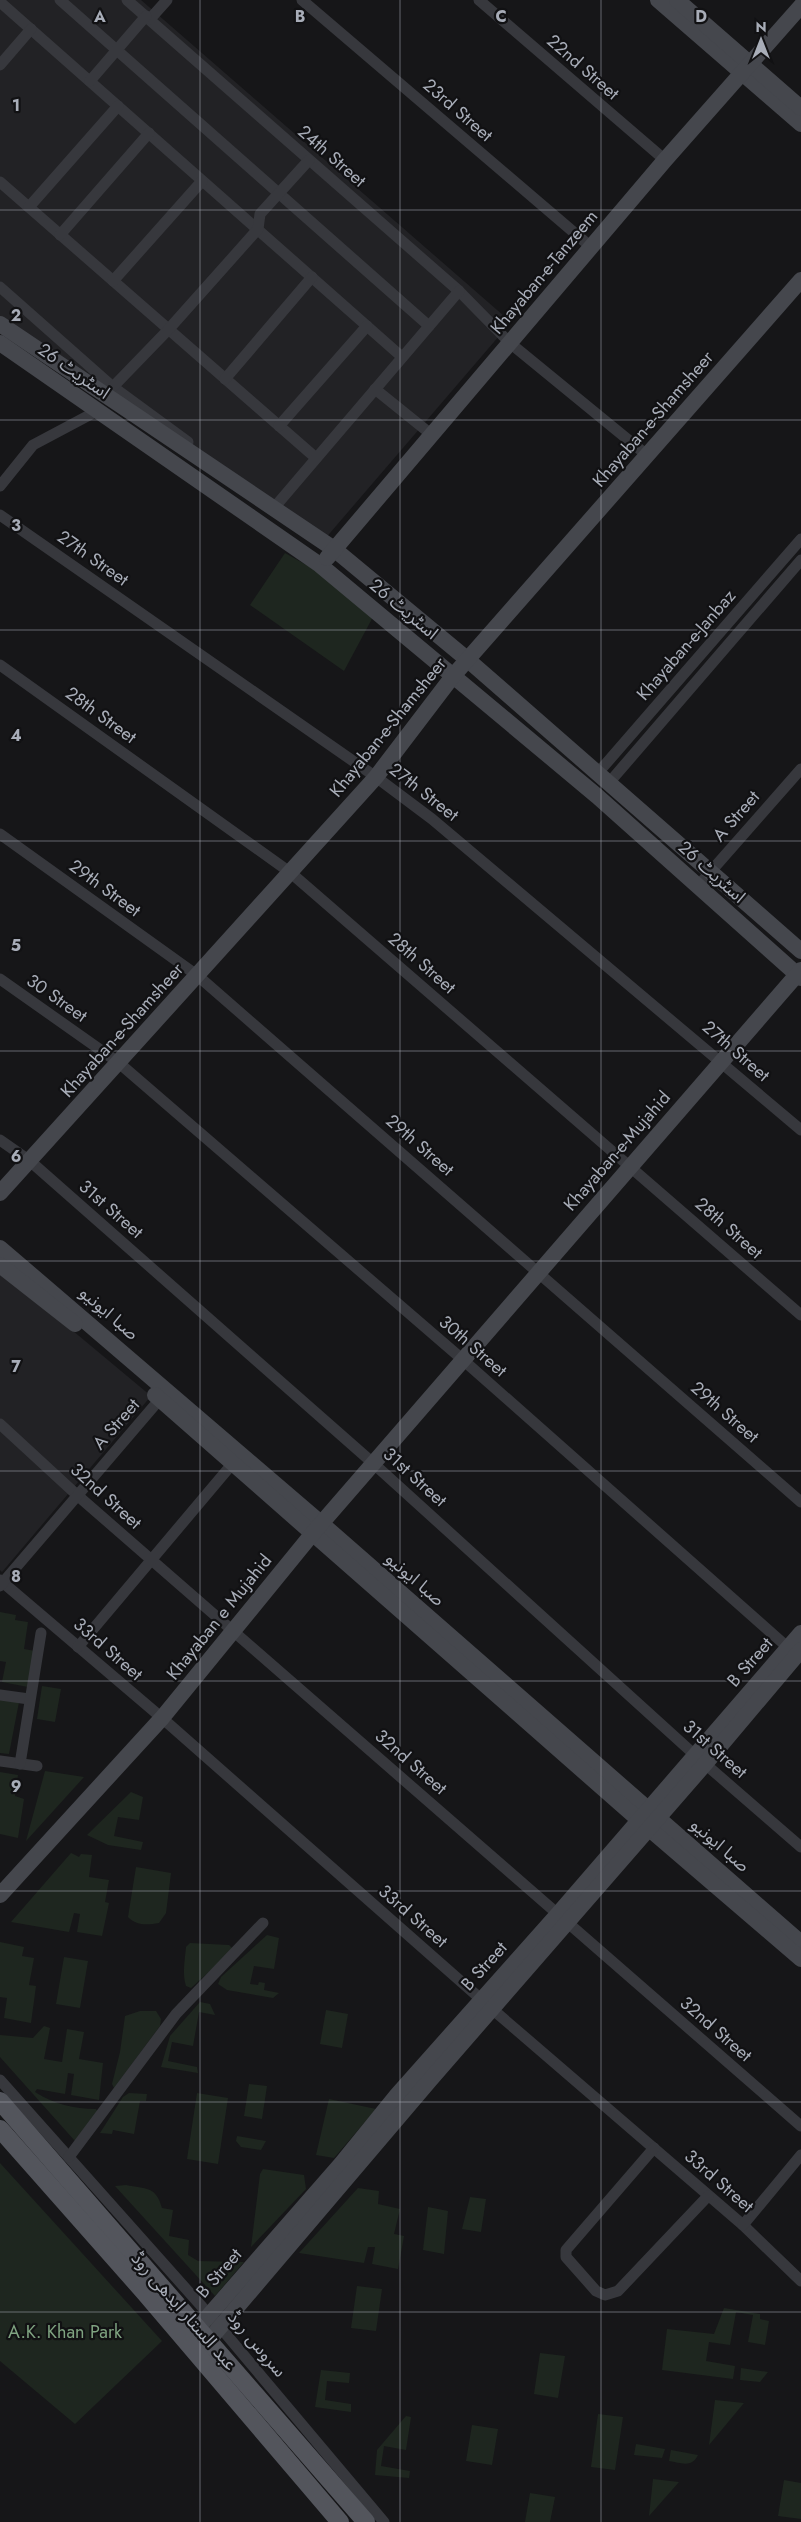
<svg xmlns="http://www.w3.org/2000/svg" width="801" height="2522" viewBox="0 0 801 2522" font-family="Jost,'Noto Sans Arabic',sans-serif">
  <rect width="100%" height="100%" fill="#161618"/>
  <g fill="#222225">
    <polygon points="0,0 141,0 511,322 324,540 0,321"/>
    <polygon points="0,1270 151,1396 2,1572 0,1570"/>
  </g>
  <g fill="#1e261f">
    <polygon points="285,553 319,572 374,615 344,671 250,605"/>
    <polygon points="0,1612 16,1615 15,1620 28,1622 24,1649 35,1651 28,1687 2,1682 6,1662 0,1661"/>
    <polygon points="42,1686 61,1689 55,1722 37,1719"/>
    <polygon points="0,1699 19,1702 9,1754 0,1753"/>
    <polygon points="45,1771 84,1777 26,1841"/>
    <polygon points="0,1772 18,1775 15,1796 24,1799 18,1838 0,1834"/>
    <polygon points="131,1792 143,1797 139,1820 118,1817 114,1836 143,1842 141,1850 108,1845 87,1835"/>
    <polygon points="71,1853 79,1857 81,1854 92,1855 89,1877 109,1880 105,1902 109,1903 102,1936 77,1932 80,1914 74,1913 69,1932 11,1922"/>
    <path d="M136 1867 171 1873 166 1913 159 1923C147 1925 137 1926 128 1917Z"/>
    <polygon points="267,1935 279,1938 274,1969 254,1966 250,1984 258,1985 259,1982 265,1983 264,1990 279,1993 273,1998 227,1990 218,1984 221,1977"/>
    <polygon points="0,1942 24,1947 22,1956 34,1958 29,1985 36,1986 31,2023 4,2018 7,1998 0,1997"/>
    <path d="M190 1943 229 1945 232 1948 231 1952 191 1988 186 1986C182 1974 185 1959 186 1947Z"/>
    <polygon points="64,1957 88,1961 80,2008 56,2004"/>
    <polygon points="200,2002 210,2004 215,2015 199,2012 193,2046 172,2042 168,2061 197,2067 198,2073 161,2067 170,2036"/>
    <polygon points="326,2010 348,2014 342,2048 320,2044"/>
    <polygon points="140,2011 156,2011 161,2019 160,2026 114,2088 112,2084 120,2052 125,2016"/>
    <path d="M44 2026 50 2028 44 2059 62 2062 67 2029 84 2032 79 2059 103 2063 99 2100 71 2095 74 2074 68 2073 65 2094 37 2089 35 2092C54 2104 74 2109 96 2109L98 2112 75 2141 0 2057V2035L33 2038Z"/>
    <polygon points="249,2084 267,2086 262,2119 244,2116"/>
    <polygon points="129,2093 147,2094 146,2101 140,2101 134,2134 113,2130 112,2134 100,2133 123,2097"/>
    <polygon points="197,2093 228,2098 218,2164 187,2159"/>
    <polygon points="329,2099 376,2109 334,2158 316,2155"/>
    <polygon points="237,2136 266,2141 261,2150 241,2147 236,2141"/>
    <polygon points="0,2163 162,2341 75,2424 0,2361"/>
    <polygon points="263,2169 304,2175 306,2189 251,2247 260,2174"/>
    <path d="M126 2185C146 2189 156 2186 162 2208L173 2210 169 2236 189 2240 188 2255 198 2261 244 2262 215 2296 115 2186Z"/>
    <polygon points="358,2188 379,2191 378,2204 400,2209 394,2234 404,2236 398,2269 372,2264 375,2247 368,2247 364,2263 299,2253"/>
    <polygon points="470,2197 486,2199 481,2232 462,2229"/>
    <polygon points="428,2207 448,2211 444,2254 423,2250"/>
    <polygon points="357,2286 382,2289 376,2331 351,2328"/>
    <polygon points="724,2308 760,2314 760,2319 769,2321 765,2345 748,2342 753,2315 736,2312 730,2345 709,2342 706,2361 735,2366 733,2379 662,2370 667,2329 714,2334"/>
    <polygon points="540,2353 565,2356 558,2398 534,2394"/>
    <polygon points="741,2368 768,2372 760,2382 740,2380"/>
    <polygon points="321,2370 350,2373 349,2383 327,2381 325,2400 351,2404 351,2412 315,2407"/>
    <polygon points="715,2400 744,2403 709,2445"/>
    <polygon points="598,2414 623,2417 615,2470 591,2467"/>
    <polygon points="406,2416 411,2417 406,2450 384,2446 381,2466 410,2471 409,2478 375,2475 377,2450"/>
    <polygon points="472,2425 498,2429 492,2465 466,2461"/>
    <polygon points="636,2444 665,2449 662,2458 634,2455"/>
    <path d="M671 2450 698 2455C692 2468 681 2463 669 2461Z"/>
    <polygon points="653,2479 679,2482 649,2516"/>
    <polygon points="784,2480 801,2483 801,2519 778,2516"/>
    <polygon points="530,2493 555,2497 550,2522 525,2522"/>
  </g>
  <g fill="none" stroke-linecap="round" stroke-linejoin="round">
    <g stroke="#37383d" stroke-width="11">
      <polyline points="60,0 429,326"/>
      <polyline points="127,0 459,291 510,343 648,456"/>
      <polyline points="302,0 591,247"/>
      <polyline points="479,0 665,160"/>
      <polyline points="0,2 402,357"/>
      <polyline points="150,19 167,0"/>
      <polyline points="0,65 31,29"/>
      <polyline points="90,81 146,16"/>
      <polyline points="0,182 316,458"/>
      <polyline points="29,207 118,106"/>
      <polyline points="60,235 149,133"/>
      <polyline points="113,281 202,181"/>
      <polyline points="0,287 113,387 188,442"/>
      <polyline points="225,379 312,277"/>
      <polyline points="375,389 432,435"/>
      <polyline points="109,391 168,330 258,229 260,214 309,160"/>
      <polyline points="279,426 367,326"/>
      <polyline points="0,486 33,445 97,411"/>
      <polyline points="273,509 459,291"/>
      <polyline points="0,515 376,777 432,819 801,1130"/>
      <polyline points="0,665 291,873 801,1315"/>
      <polyline points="597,774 801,539"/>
      <polyline points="608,784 801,560"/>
      <polyline points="0,834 198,976 801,1502"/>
      <polyline points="698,886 801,769"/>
      <polyline points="0,979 119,1063 462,1359 793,1652"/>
      <polyline points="0,1140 30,1161 374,1464 696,1756 801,1847"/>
      <polyline points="0,1424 77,1495 801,2126"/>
      <polyline points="0,1580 162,1718 491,2008 743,2225 801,2281"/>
      <polyline points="0,1586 160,1399"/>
      <polyline points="78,1647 233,1463"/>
      <polyline points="0,1695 29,1699"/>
      <polyline points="0,1761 37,1766"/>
      <polyline points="20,1764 41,1633"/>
      <polyline points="0,2080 220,2327 384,2522"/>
      <polyline points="654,2148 566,2250 566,2257 596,2291 605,2295 618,2291 708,2196"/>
      <polyline points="69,2157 176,2014 263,1923"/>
      <polyline points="743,2225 801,2155"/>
    </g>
    <g stroke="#45474d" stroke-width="16">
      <polyline points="658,0 801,124"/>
      <polyline points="677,0 801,108"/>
      <polyline points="0,324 334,549 468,660 801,951"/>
      <polyline points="0,343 320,565 597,796 801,978"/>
      <polyline points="327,558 665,160 801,6"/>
      <polyline points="0,1193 376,777 453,676 801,280"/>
      <polyline points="0,1248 322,1524 801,1943"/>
      <polyline points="0,1265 75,1324"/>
      <polyline points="155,1395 639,1820 801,1959"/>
      <polyline points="0,1895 162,1718 313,1533 801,970"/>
      <polyline points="198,2328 341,2164 397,2095 558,1914 801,1633"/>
      <polyline points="209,2340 430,2080 705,1764 801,1650"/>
    </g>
    <g stroke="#53555c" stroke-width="18">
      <polyline points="0,2101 366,2522"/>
      <polyline points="0,2129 145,2293 340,2522"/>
    </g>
  </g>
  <path fill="none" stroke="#a8adb8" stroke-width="1" stroke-opacity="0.55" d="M200 0V2522M400 0V2522M601 0V2522M0 210H801M0 420H801M0 630H801M0 841H801M0 1051H801M0 1261H801M0 1471H801M0 1681H801M0 1891H801M0 2102H801M0 2312H801"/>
  <g text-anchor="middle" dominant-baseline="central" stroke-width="4.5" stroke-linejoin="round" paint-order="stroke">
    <g font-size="18" fill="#a8adb8" stroke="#111113">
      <text transform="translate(583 67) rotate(41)">22nd Street</text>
      <text transform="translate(458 110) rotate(41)">23rd Street</text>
      <text transform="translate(332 156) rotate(41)">24th Street</text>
      <text transform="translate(544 272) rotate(-50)">Khayaban-e-Tanzeem</text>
      <text transform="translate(74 371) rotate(35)">اسٹریٹ 26</text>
      <text transform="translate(653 419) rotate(-49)">Khayaban-e-Shamsheer</text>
      <text transform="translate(93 558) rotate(35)">27th Street</text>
      <text transform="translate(404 609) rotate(40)">اسٹریٹ 26</text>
      <text transform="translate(686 645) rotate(-49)">Khayaban-e-Janbaz</text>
      <text transform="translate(101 715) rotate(36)">28th Street</text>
      <text transform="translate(388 727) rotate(-51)">Khayaban-e-Shamsheer</text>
      <text transform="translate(424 792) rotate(38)">27th Street</text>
      <text transform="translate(736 816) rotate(-49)">A Street</text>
      <text transform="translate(712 872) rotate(42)">اسٹریٹ 26</text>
      <text transform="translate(105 888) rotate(36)">29th Street</text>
      <text transform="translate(422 963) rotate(41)">28th Street</text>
      <text transform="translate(57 998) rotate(35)">30 Street</text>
      <text transform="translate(122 1030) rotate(-48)">Khayaban-e-Shamsheer</text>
      <text transform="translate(736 1051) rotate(41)">27th Street</text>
      <text transform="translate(420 1145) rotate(41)">29th Street</text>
      <text transform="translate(617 1151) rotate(-49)">Khayaban-e-Mujahid</text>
      <text transform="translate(111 1209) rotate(41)">31st Street</text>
      <text transform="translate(729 1228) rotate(41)">28th Street</text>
      <text transform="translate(109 1313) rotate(41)">صبا ایونیو</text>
      <text transform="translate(473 1346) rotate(41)">30th Street</text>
      <text transform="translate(725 1412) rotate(41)">29th Street</text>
      <text transform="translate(116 1424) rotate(-49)">A Street</text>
      <text transform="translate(415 1477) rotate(42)">31st Street</text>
      <text transform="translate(106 1496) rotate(42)">32nd Street</text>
      <text transform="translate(415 1579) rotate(41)">صبا ایونیو</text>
      <text transform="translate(219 1617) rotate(-51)">Khayaban e Mujahid</text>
      <text transform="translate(108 1649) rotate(41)">33rd Street</text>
      <text transform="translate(750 1662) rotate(-49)">B Street</text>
      <text transform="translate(715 1749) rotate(41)">31st Street</text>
      <text transform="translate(411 1762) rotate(41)">32nd Street</text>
      <text transform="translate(720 1845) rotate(41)">صبا ایونیو</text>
      <text transform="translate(413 1916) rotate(41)">33rd Street</text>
      <text transform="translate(484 1966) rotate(-48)">B Street</text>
      <text transform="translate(716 2029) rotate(41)">32nd Street</text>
      <text transform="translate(719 2181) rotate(41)">33rd Street</text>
      <text transform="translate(219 2273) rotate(-49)">B Street</text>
      <text transform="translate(184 2311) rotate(49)">عبد الستار ایدھی روڈ</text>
      <text transform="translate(257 2344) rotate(50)">سروس روڈ</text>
    </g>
    <g font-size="18" fill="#7fa381" stroke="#111113">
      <text x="65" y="2332">A.K. Khan Park</text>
    </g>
  </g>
  <g font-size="16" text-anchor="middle" font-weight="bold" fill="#a8adb8" stroke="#111113" stroke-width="4.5" stroke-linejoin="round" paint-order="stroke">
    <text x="100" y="22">A</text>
    <text x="300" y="22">B</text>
    <text x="501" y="22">C</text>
    <text x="701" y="22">D</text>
    <text x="16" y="111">1</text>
    <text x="16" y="321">2</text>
    <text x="16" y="531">3</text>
    <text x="16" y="741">4</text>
    <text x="16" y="951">5</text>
    <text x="16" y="1162">6</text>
    <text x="16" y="1372">7</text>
    <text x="16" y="1582">8</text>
    <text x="16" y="1792">9</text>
  </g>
  <g transform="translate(761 40)" stroke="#111113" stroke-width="4" paint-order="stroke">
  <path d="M0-4L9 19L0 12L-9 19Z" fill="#a8adb8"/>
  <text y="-8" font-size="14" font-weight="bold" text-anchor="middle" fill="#a8adb8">N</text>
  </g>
</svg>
